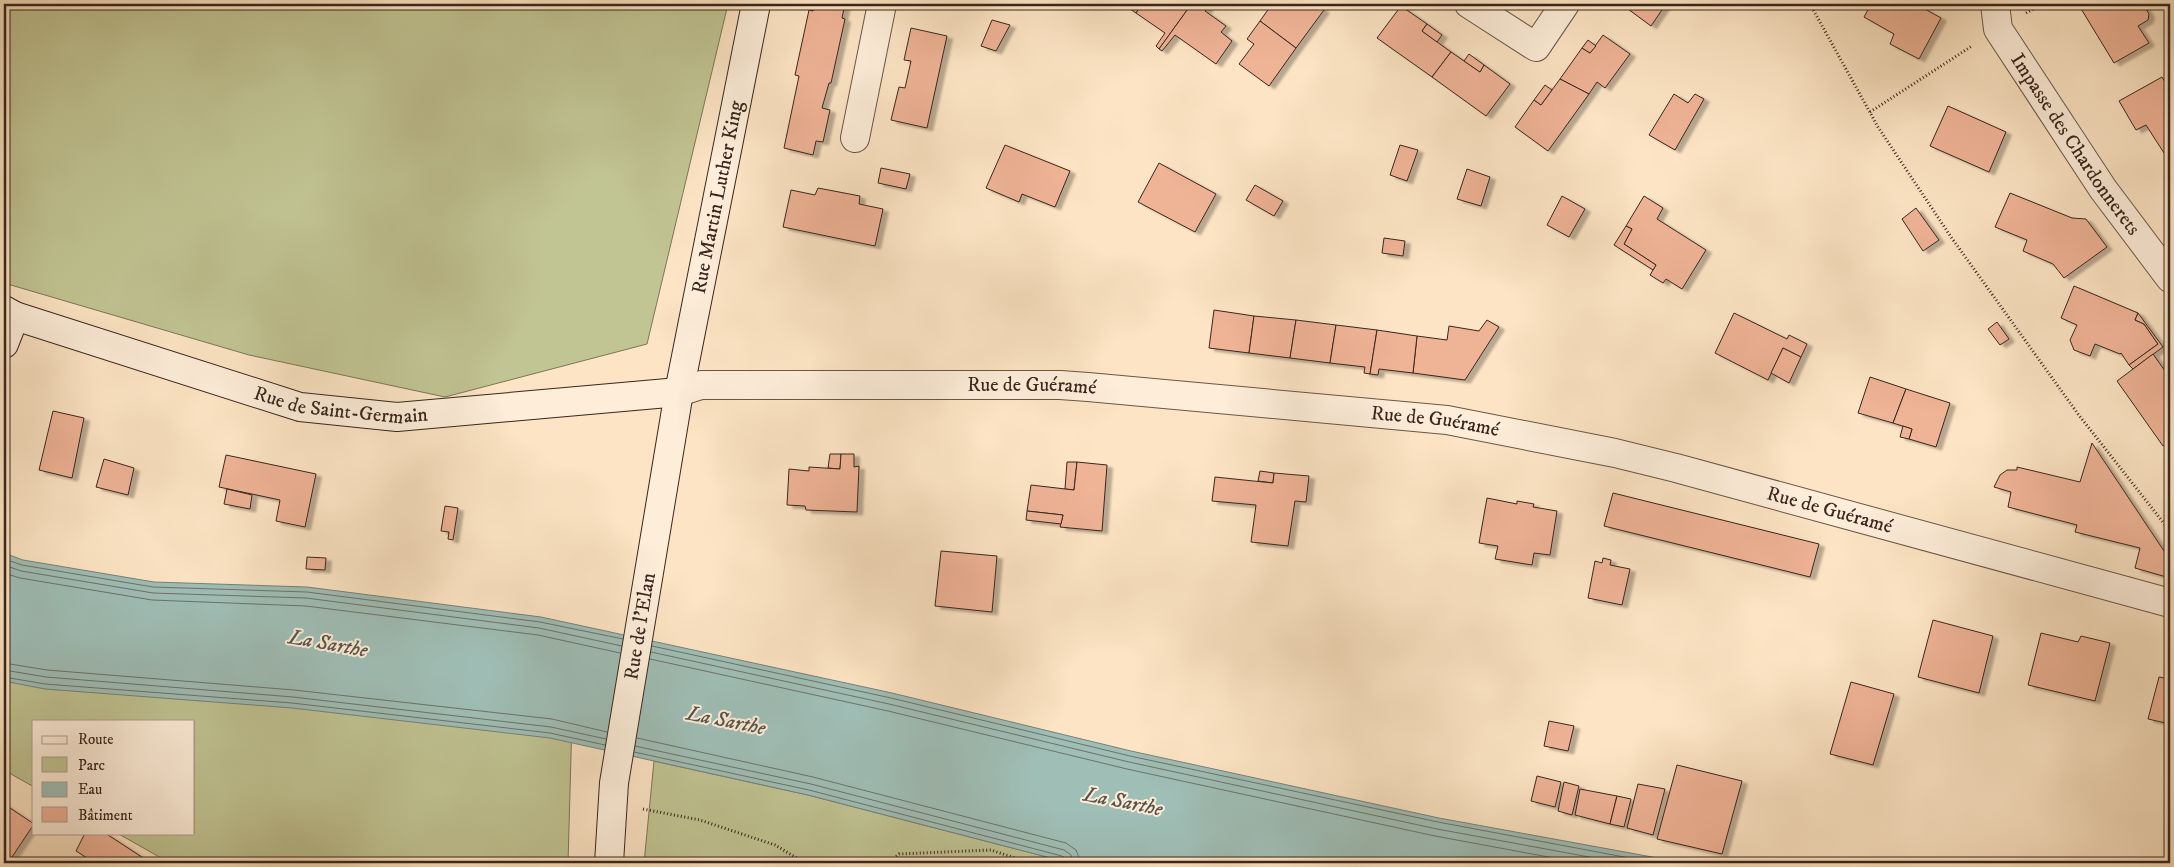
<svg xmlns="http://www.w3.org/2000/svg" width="2174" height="867" viewBox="0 0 2174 867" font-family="'IM FELL DW Pica',serif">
  <defs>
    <filter id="shadow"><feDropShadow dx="5.5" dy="3" stdDeviation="1" flood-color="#0004"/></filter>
  </defs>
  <rect width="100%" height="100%" fill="#fce4c4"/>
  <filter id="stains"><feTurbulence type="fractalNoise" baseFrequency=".004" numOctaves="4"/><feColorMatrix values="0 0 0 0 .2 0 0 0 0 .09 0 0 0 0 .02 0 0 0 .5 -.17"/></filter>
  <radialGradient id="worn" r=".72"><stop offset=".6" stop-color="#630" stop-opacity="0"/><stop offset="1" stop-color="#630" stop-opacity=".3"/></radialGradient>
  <g fill="#c1c493" stroke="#7d7558">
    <polygon points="4,4 728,4 647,344 445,397 249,355 4,283"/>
    <polygon points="4,664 572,721 568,863 170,863 117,833 194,833 194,721 34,721 34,787 4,770"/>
    <polygon points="654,761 808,795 1070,863 644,863"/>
  </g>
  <polygon fill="#9fbeb6" stroke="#768179" points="4,553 23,560 154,582 307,587 541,617 892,693 1131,751 1439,818 1685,863 1070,863 808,795 550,738 292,708 45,689 4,681"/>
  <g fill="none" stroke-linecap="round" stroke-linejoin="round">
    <g stroke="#6c726a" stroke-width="1">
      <polyline points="4,559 22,565 153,587 307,592 540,622 623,639"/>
      <polyline points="4,565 21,571 153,593 306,598 539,628 622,646"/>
      <polyline points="4,573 20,578 152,600 306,606 538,635 620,653"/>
      <polyline points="652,646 891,698 1130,756 1438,822 1656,863"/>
      <polyline points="651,652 889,704 1129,762 1437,829 1622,863"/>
      <polyline points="650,659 888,711 1127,769 1435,836 1581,863"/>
      <polyline points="4,663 47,670 294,690 552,719 607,732"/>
      <polyline points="4,670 46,677 293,697 551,727 606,739"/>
      <polyline points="4,677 45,684 292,703 550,733 605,745"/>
      <polyline points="637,738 813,777 1066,843 1076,850 1081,863"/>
      <polyline points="635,746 811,784 1064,850 1071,855 1073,863"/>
      <polyline points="634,752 809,790 1062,856 1066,859 1067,863"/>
    </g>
  </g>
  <g fill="#efb396" stroke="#39261d" filter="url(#shadow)">
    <polygon points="815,4 845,4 842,18 845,19 831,83 829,83 822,108 830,110 823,142 816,141 813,155 784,148 799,76 795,75 809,10 813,11"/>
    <polygon points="1123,4 1142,4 1136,13"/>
    <polygon points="1142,4 1187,4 1190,6 1159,49 1156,46 1165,33 1136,13"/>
    <polygon points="1199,4 1204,4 1208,7 1205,11 1226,26 1221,32 1232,41 1216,64 1175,35 1162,51 1159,49 1190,6 1195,10"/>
    <polygon points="1272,4 1279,9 1283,4 1316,4 1324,10 1296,48 1260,21"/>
    <polygon points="1626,4 1666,4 1651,26 1624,6"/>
    <polygon points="1871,4 1916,4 1941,18 1919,59 1890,44 1894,34 1864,17"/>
    <polygon points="2086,4 2143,4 2149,14 2148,20 2138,26 2149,43 2114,63 2080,7"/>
    <polygon points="1401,6 1427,24 1422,31 1451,52 1432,77 1377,38"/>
    <polygon points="992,20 1010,25 996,51 981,46"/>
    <polygon points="1260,21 1296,48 1269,86 1239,64 1254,44 1247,39"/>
    <polygon points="1427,24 1442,35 1437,42 1422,31"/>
    <polygon points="911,28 947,36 927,128 891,120 899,87 905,88 911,61 904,60"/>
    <polygon points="1603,35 1630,54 1605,88 1597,82 1589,94 1560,79 1582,48 1590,53"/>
    <polygon points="1588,40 1596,46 1590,53 1582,48"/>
    <polygon points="1451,52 1480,72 1484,65 1510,84 1486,116 1432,77"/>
    <polygon points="1469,54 1484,65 1480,72 1464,61"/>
    <polygon points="2162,77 2170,91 2170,149 2164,153 2146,125 2136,130 2119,101"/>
    <polygon points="1560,79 1589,94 1548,151 1515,127 1534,100 1541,105"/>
    <polygon points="1545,85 1552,90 1541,105 1534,100"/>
    <polygon points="1674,94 1688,103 1695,94 1704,99 1675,150 1649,135"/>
    <polygon points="1948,106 2006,132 1989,172 1930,146"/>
    <polygon points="1005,145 1070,171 1055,207 1022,194 1019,202 986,188"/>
    <polygon points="1400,145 1418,150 1407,181 1390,175"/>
    <polygon points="1159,163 1216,194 1195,232 1138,202"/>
    <polygon points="881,168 910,174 906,189 878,183"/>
    <polygon points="1467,169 1490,177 1481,206 1457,199"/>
    <polygon points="1255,185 1283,201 1274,216 1246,200"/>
    <polygon points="818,188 860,196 859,204 883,209 875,246 783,227 791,190 815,195"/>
    <polygon points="2010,193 2072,218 2086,219 2107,247 2064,278 2053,264 2023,251 2027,240 1995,227"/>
    <polygon points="1562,196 1585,209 1569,237 1547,225"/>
    <polygon points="1644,196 1663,208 1657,219 1706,250 1682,289 1666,279 1663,283 1650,275 1656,265 1624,244 1632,229 1626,226"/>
    <polygon points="1916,208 1939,240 1923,251 1902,219"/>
    <polygon points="1626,226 1632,229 1624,244 1656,265 1653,270 1614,245"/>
    <polygon points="1384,238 1405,241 1403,256 1382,253"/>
    <polygon points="2074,286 2138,313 2135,320 2144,324 2158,344 2129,365 2121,353 2120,354 2095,344 2090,356 2074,350 2070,340 2077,325 2061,318"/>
    <polygon points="1214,310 1254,316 1249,353 1209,348"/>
    <polygon points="1734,313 1787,339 1789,335 1807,344 1801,357 1783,348 1768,380 1715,353"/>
    <polygon points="2138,313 2163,347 2133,369 2129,365 2158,344 2144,324 2135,320"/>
    <polygon points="1254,316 1296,320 1290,358 1249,353"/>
    <polygon points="1296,320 1336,325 1330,363 1290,358"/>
    <polygon points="1487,320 1499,327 1465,380 1413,373 1417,336 1447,340 1449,326 1479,331"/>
    <polygon points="1997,322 2009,339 2000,345 1988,329"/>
    <polygon points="1336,325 1377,330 1370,374 1364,373 1365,367 1330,363"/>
    <polygon points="1377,330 1417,336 1413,373 1379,369 1378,375 1370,374"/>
    <polygon points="1783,348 1801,357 1789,383 1771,373"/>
    <polygon points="2153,354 2170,378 2170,440 2163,446 2117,381"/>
    <polygon points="1870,377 1906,389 1893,423 1858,413"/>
    <polygon points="1906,389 1950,403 1936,447 1909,439 1912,429 1893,423"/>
    <polygon points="53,411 84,418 72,478 39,470"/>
    <polygon points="1903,426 1912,429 1909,439 1900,437"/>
    <polygon points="2092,443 2170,560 2170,578 2135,568 2140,548 2075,532 2077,525 2008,507 2011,492 1994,487 2000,475 2007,470 2017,470 2017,467 2080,482"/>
    <polygon points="830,454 841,454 840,469 828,468"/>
    <polygon points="841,454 854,454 854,467 859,466 857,512 806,510 805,506 787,505 789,469 809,471 809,467 840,469"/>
    <polygon points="226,455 316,474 305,527 276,521 280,500 219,487"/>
    <polygon points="104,459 134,468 128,495 96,487"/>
    <polygon points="1067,462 1077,462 1074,490 1065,489"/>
    <polygon points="1077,462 1107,465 1102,531 1060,527 1063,515 1027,511 1031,485 1074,490"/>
    <polygon points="1260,471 1274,473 1273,483 1258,481"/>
    <polygon points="1274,473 1309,476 1306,502 1295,501 1288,546 1251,542 1256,505 1212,501 1215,477 1273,483"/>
    <polygon points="227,489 252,495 250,509 224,504"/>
    <polygon points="1613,493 1819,544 1810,577 1604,526"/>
    <polygon points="1487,498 1517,504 1517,501 1534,504 1533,507 1557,511 1550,555 1534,553 1532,565 1495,559 1498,546 1479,543"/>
    <polygon points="445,506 458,508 453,540 448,539 449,532 441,531"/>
    <polygon points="1027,511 1063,515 1061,524 1026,520"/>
    <polygon points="941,551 997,556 992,612 935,606"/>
    <polygon points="307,557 326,558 325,570 306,569"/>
    <polygon points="1603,558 1611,560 1610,565 1630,569 1622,605 1588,598 1595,561 1602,563"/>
    <polygon points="1933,620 1993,636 1979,693 1918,677"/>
    <polygon points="2041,633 2078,642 2081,636 2110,643 2095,701 2028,685"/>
    <polygon points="2159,677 2170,679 2170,724 2148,719"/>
    <polygon points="1851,682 1894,694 1873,765 1830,754"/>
    <polygon points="1549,721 1574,726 1568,751 1544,746"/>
    <polygon points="1677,765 1742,781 1722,854 1657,839"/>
    <polygon points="1537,776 1561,782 1555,807 1531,801"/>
    <polygon points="1564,782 1579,786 1572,815 1558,811"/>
    <polygon points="1638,784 1665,789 1653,835 1627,828"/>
    <polygon points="1580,789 1617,796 1610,824 1575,815"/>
    <polygon points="1617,796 1631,799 1624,827 1610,824"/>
    <polygon points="4,804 34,824 8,863 4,863"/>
    <polygon points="85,833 105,833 151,863 95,863 76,851"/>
  </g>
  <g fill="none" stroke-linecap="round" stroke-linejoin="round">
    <g stroke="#6a5647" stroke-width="30">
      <g id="street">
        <polyline points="1469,4 1536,47 1565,4"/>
        <path id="s1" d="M1995 4 1998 29 2103 189 2170 278"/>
        <polyline points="855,138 882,4"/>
        <path id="s2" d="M679 392 701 385H1060L1088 387 1447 420 1615 453 1676 468 2170 603"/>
      </g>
    </g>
    <g stroke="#39261d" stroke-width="30">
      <g id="secondary">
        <path id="s3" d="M4 310 15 316 300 407 397 417 679 392"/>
        <polyline points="4,344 15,316"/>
        <path id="s4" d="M609 863 614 783 679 392 756 4"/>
      </g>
    </g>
    <g stroke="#39261d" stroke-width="3" stroke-dasharray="1 2.5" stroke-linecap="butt">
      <polyline points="1810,4 1878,127 1951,237 2078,414 2170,531"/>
      <polyline points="2026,13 2043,4"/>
      <polyline points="1870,112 1972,46"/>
      <polyline points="643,809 700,820 775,845 805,863"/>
      <polyline points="888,863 899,854 991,850 1030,863"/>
    </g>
    <use href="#street" stroke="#fdedd9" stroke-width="28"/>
    <use href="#secondary" stroke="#fdedd9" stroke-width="28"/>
  </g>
  <g text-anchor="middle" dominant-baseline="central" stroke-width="4" stroke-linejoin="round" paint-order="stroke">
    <g font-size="20" fill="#39261d" stroke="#fdedd9">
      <text stroke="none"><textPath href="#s1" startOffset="164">Impasse des Chardonnerets</textPath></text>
      <text stroke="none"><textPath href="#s4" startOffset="675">Rue Martin Luther King</textPath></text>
      <text stroke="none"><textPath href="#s2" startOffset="354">Rue de Guéramé</textPath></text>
      <text stroke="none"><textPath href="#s3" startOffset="352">Rue de Saint-Germain</textPath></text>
      <text stroke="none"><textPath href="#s2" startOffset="759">Rue de Guéramé</textPath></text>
      <text stroke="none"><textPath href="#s2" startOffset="1164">Rue de Guéramé</textPath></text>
      <text stroke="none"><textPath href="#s4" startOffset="239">Rue de l'Elan</textPath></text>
    </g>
    <g font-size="21" font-style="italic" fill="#58544b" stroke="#fdedd9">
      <text transform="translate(328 644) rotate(10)">La Sarthe</text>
      <text transform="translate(726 721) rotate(11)">La Sarthe</text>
      <text transform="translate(1123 802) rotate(11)">La Sarthe</text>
    </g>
  </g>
  <rect width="2174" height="867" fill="none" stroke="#fce4c4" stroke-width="20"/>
  <rect x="5" y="5" width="2164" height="857" fill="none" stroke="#39261d" stroke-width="2.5"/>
  <rect x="10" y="10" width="2154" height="847" fill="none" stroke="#39261d"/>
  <rect x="32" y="720" width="162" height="115" fill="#fdedd9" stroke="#af9d8e"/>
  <rect x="42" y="736" width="25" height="8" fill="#fdedd9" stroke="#af9d8e"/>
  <text x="78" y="744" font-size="15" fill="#39261d">Route</text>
  <rect x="42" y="757" width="25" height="15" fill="#c1c493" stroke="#af9d8e"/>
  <text x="78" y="770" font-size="15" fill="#39261d">Parc</text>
  <rect x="42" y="782" width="25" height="15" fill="#9fbeb6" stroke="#af9d8e"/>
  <text x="78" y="794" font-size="15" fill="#39261d">Eau</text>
  <rect x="42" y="807" width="25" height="15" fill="#efb396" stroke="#af9d8e"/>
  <text x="78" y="820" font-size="15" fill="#39261d">Bâtiment</text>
  <rect width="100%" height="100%" filter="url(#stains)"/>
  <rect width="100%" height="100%" fill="url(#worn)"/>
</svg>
